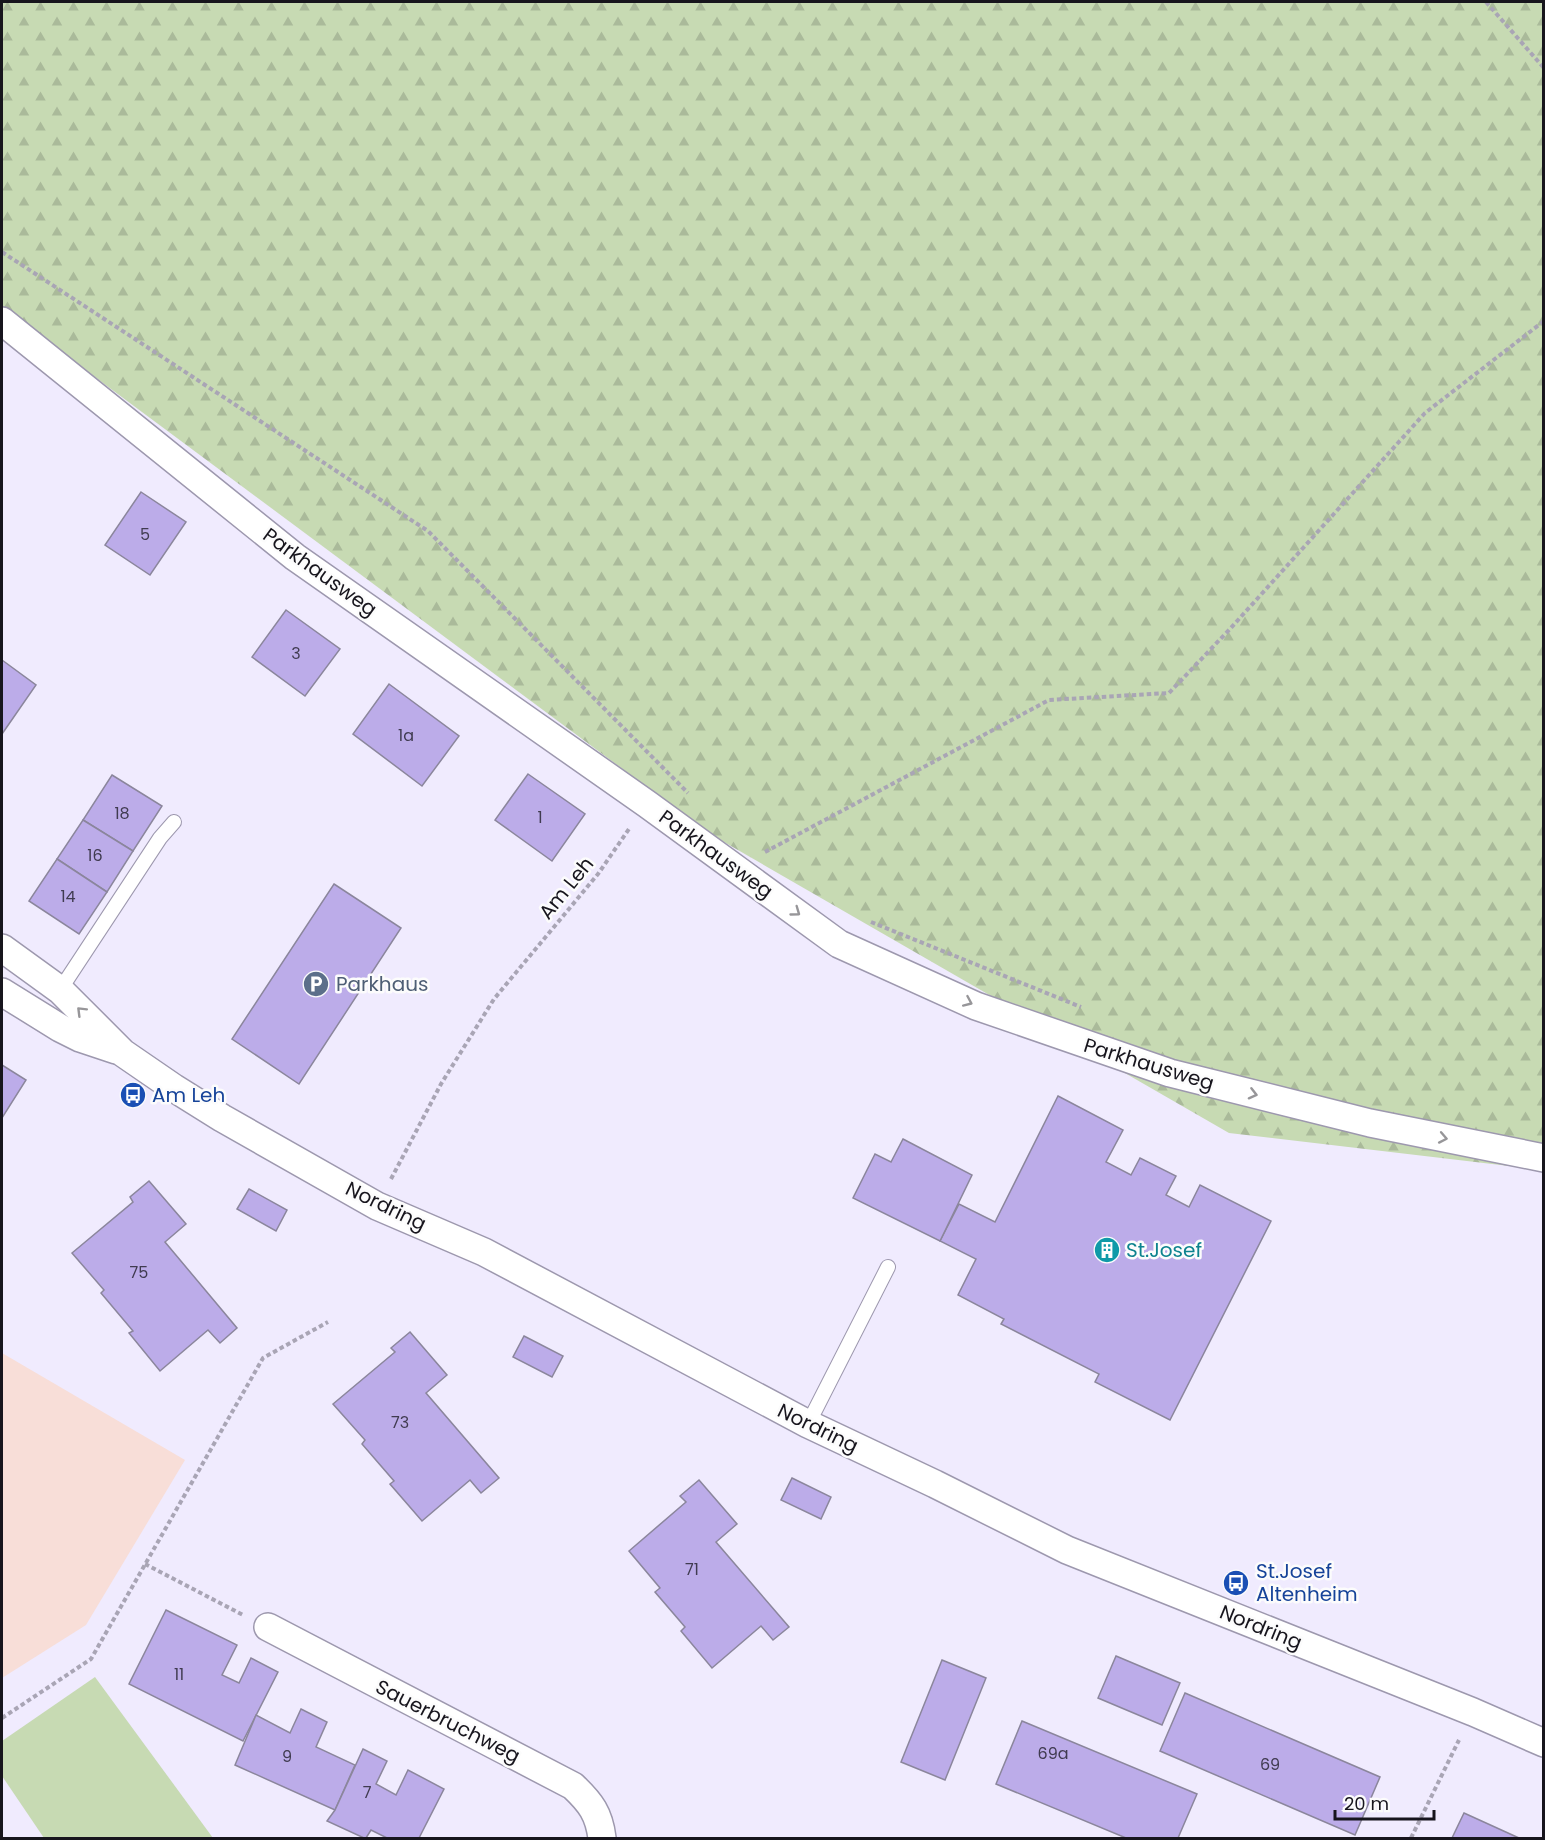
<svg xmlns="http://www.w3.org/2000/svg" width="1545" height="1840" viewBox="0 0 1545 1840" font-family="Poppins,sans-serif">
  <defs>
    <pattern id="forest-firs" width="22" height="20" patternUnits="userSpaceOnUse" patternTransform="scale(1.5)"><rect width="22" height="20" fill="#c7dab3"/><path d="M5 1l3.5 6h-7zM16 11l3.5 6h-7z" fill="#aaba9a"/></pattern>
  </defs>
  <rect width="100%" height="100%" fill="#f0ebfe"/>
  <polygon fill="#f8ded8" points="2,1353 185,1460 86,1625 2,1678"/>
  <polygon fill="#c7dab3" points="95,1677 213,1838 44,1838 2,1776 2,1741"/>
  <polygon fill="url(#forest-firs)" points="2,2 1543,2 1543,1170 1229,1133 710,834 2,308"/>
  <g fill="#bcace9" stroke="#8b869c" stroke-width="1.5">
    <polygon points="141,492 186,522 150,575 105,545"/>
    <polygon points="286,610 340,649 305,696 252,657"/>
    <polygon points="2,660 36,685 2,734"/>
    <polygon points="389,684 459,736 422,786 353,734"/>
    <polygon points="528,774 585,814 552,861 495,820"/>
    <polygon points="112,775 162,806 133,851 83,820"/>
    <polygon points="83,820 133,851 107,892 57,859"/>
    <polygon points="57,859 107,892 79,934 29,901"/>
    <polygon points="334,884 401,928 299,1084 232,1039"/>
    <polygon points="2,1065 26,1080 2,1118"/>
    <polygon points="1058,1096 1123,1130 1106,1162 1131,1175 1140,1158 1176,1176 1166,1195 1189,1207 1200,1185 1271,1221 1170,1420 1095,1382 1099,1374 1001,1324 1004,1319 958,1295 976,1259 940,1241 959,1204 995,1222"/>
    <polygon points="903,1139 972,1175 940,1241 853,1198 875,1154 891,1162"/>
    <polygon points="149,1181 186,1224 165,1242 237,1328 220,1343 208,1330 160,1371 129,1333 133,1331 101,1293 104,1290 72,1253 133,1202 130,1197"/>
    <polygon points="249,1189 287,1210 276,1231 237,1209"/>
    <polygon points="410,1332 447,1375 426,1393 499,1478 481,1493 470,1480 422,1521 390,1484 394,1481 362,1444 365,1440 333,1404 395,1352 391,1348"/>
    <polygon points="524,1336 563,1356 552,1377 513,1357"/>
    <polygon points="792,1478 831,1497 821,1519 781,1500"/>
    <polygon points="699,1480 737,1524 716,1542 789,1627 773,1640 761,1626 712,1668 681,1631 685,1627 655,1592 660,1588 629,1551 686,1502 680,1496"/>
    <polygon points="166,1610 237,1645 222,1675 239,1683 251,1658 278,1672 243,1741 129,1684"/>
    <polygon points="1116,1656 1180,1683 1162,1725 1098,1698"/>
    <polygon points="942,1660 986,1678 945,1780 901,1762"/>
    <polygon points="1185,1693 1380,1777 1355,1835 1160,1751"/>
    <polygon points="301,1709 327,1722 316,1747 355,1765 335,1810 235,1765 256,1715 290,1733"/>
    <polygon points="1022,1721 1197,1794 1178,1838 1126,1838 996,1784"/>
    <polygon points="363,1749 387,1761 376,1784 396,1795 408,1770 444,1789 419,1838 387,1838 371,1830 366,1838 364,1838 327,1821 335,1810"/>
    <polygon points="1464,1813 1519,1838 1452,1838"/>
  </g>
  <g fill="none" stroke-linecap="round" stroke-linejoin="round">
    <g stroke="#9d98ae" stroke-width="16">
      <g id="service">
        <polyline points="60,990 160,838 174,822"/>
        <polyline points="808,1424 888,1267"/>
      </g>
    </g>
    <g stroke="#9d98ae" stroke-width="30">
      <g id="minor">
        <polyline points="2,321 295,557 647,804 839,944 976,1006 1170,1073 1370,1123 1544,1158"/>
        <polyline points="2,948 60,990 123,1053 174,1088 222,1118 377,1206 484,1252 808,1424 935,1484 1067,1550 1473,1712 1544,1743"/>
        <polyline points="2,992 60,1028 80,1038 116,1050"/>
        <path d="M268 1627 573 1786C591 1803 599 1814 602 1838"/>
      </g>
    </g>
    <g stroke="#a9a5b5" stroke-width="4" stroke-dasharray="4.5 3" stroke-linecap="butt">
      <polyline points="1486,2 1544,68"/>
      <polyline points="2,252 428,531 688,793"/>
      <polyline points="765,852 1049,700 1169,693 1229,630 1425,413 1544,321"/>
      <polyline points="871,922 1081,1007"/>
      <polyline points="391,1179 441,1084 494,999 598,874 629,829"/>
      <polyline points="145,1564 243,1615"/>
      <polyline points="2,1718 91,1659 263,1358 328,1322"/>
      <polyline points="1411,1838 1459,1740"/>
    </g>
    <use href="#service" stroke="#fff" stroke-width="14"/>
    <use href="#minor" stroke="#fff" stroke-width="27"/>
  </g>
  <defs><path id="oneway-chevron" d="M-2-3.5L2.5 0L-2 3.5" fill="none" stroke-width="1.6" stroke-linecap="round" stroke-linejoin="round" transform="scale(1.5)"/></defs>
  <g stroke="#979699">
    <use href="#oneway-chevron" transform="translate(796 912) rotate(36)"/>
    <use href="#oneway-chevron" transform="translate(968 1002) rotate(24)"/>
    <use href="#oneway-chevron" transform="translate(81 1011) rotate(-135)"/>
    <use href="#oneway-chevron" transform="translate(1253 1094) rotate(14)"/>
    <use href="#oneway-chevron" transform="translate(1443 1138) rotate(11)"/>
  </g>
  <defs>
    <g id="parking-disc" transform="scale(1.35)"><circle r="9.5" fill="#5c6f8a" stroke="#fcfcfc"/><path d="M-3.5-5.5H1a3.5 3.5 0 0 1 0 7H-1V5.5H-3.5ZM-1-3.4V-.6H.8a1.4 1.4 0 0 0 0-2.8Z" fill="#fff"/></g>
    <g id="bus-disc" transform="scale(1.35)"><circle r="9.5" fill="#1a4fb4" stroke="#fcfcfc"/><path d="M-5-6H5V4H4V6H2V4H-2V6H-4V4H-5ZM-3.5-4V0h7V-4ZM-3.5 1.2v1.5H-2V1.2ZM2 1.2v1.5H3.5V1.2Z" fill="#fff"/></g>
    <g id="building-disc" transform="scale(1.35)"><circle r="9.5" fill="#0f9aa8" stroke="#fcfcfc"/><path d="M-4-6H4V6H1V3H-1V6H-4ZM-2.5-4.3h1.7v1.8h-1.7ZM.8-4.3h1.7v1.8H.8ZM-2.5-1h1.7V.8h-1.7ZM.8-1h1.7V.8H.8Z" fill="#fff"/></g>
  </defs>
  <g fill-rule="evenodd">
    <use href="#parking-disc" x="316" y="984"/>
    <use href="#bus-disc" x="133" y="1095"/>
    <use href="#building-disc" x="1107" y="1250"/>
    <use href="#bus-disc" x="1236" y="1583"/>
  </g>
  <g text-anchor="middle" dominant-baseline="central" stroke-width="5" stroke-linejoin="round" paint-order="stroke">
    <g font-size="16" fill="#403b50">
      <text x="145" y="534">5</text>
      <text x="296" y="653">3</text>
      <text x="406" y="735">1a</text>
      <text x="122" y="813">18</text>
      <text x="540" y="817">1</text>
      <text x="95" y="855">16</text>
      <text x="68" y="896">14</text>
      <text x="139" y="1272">75</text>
      <text x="400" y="1422">73</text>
      <text x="692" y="1569">71</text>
      <text x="179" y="1674">11</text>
      <text x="1053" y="1753">69a</text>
      <text x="287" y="1756">9</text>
      <text x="1270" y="1764">69</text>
      <text x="367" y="1792">7</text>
    </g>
    <g font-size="20" fill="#17151d" stroke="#fcfcfc">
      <text transform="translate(320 572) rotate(36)">Parkhausweg</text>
      <text transform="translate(716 854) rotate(36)">Parkhausweg</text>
      <text transform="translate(566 888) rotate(-51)">Am Leh</text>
      <text transform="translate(1149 1064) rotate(17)">Parkhausweg</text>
      <text transform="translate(386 1206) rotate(26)">Nordring</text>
      <text transform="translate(818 1428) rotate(26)">Nordring</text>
      <text transform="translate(1261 1627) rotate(22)">Nordring</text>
      <text transform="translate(448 1721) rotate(27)">Sauerbruchweg</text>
    </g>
    <g font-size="20" fill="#4e5e75" stroke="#fcfcfc" text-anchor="start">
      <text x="336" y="984">Parkhaus</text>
    </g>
    <g font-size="20" fill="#164399" stroke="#fcfcfc" text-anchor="start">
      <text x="152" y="1095">Am Leh</text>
      <text x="1256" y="1571">St.Josef<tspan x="1256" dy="23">Altenheim</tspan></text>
    </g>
    <g font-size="20" fill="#0d838f" stroke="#fcfcfc" text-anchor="start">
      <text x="1126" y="1250">St.Josef</text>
    </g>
  </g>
  <rect width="1545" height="1840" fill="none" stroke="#17151d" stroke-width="6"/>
  <path d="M1335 1810v9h99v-9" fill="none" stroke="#17151d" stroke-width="3"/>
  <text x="1344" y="1810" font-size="18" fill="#17151d" stroke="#fcfcfc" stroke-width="4.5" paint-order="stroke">20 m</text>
</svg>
